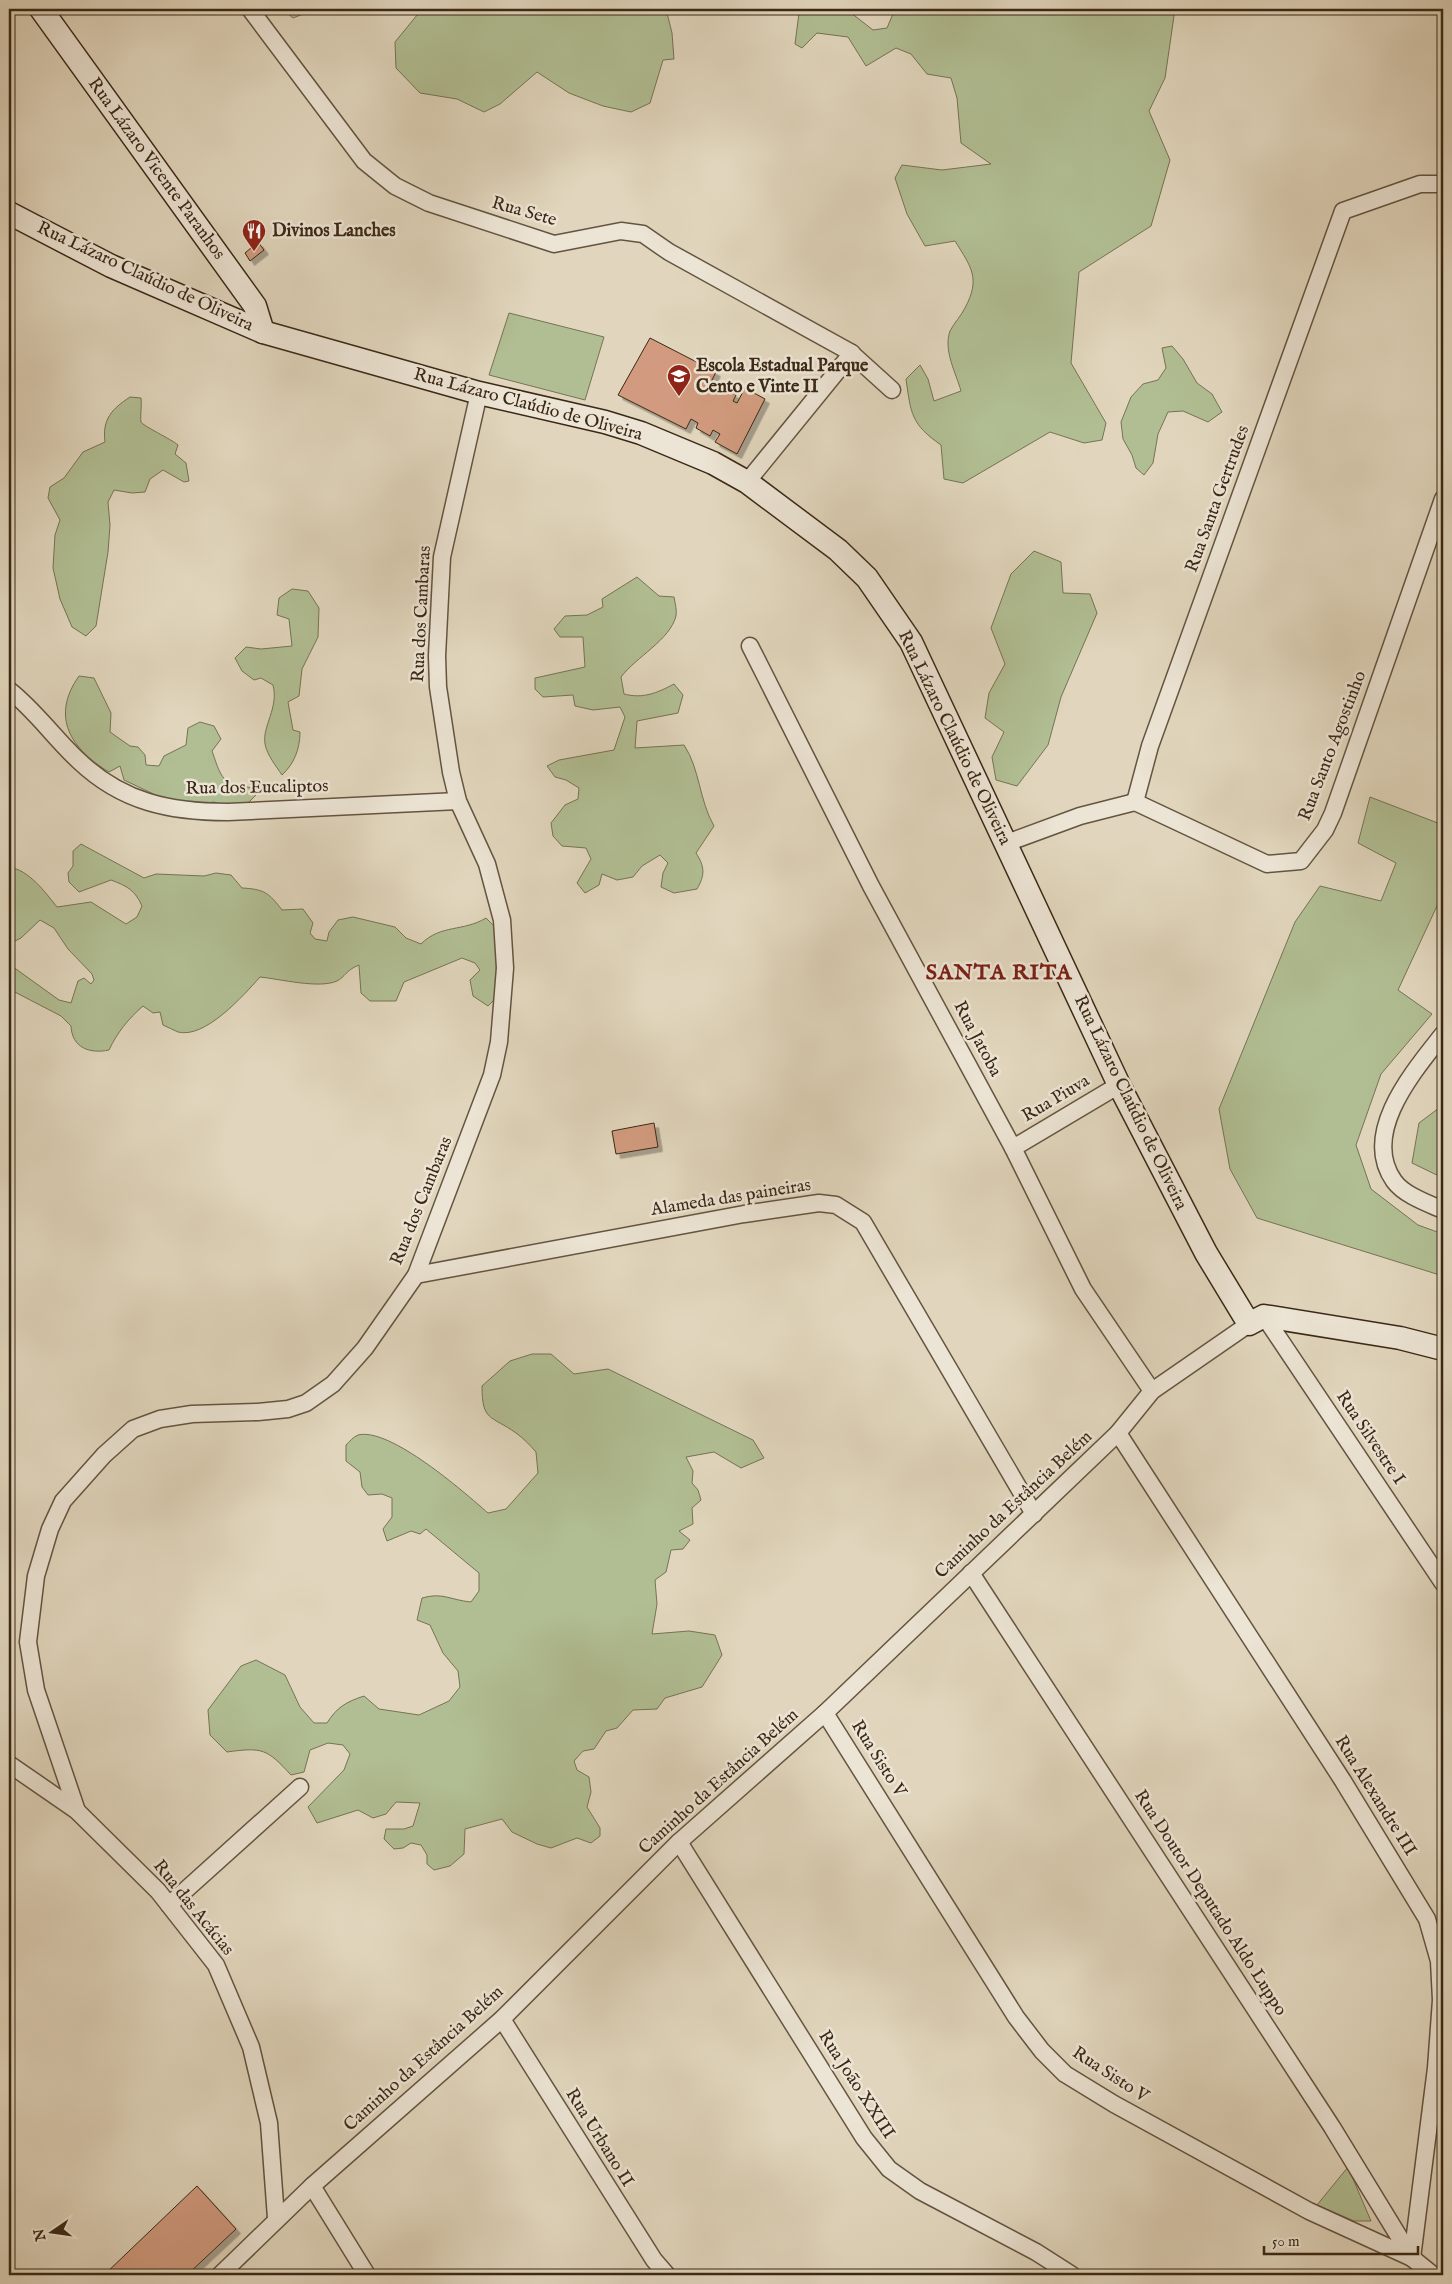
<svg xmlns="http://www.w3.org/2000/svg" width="1452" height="2284" viewBox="0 0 1452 2284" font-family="'IM FELL English',serif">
  <defs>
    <filter id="shadow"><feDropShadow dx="4.5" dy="4.5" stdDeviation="0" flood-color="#0004"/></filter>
  </defs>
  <rect width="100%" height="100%" fill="#e1d6bd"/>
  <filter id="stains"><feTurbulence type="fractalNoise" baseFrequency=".004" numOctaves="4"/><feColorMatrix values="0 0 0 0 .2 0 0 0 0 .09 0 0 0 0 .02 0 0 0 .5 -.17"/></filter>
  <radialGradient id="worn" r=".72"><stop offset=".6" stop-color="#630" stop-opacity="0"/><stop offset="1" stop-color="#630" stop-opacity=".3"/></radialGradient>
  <g fill="#b1be93" stroke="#767354">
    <polygon points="282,9 316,9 293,18"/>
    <polygon points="422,9 666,9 672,33 674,59 663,60 650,103 631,112 603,106 569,93 537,72 500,104 484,112 457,99 420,93 396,68 395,42"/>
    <path d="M841 9H846L873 30 887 28 895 9H1175L1165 78 1149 111 1170 160 1151 226 1079 272 1071 363 1106 423 1102 440 1084 443 1050 432 963 483 944 479 941 445C911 424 911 414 906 379L920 365 928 379 934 401 961 391C956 373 943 350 950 331 954 323 961 316 965 308 981 278 971 267 955 241L925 246 907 214 895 178 902 165 942 170 991 164 961 143 957 98 951 78 927 74 911 54 896 48 866 66 848 37 817 33 802 48 795 44 799 13Z"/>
    <polygon points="509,313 604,337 585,400 489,375"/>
    <polygon points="1172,346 1183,359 1197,383 1212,394 1222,412 1208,422 1183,411 1168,412 1158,434 1153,463 1144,475 1136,468 1132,455 1123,439 1121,422 1131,397 1143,384 1158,380 1166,368 1162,348"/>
    <path d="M130 397 141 398C142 406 140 416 141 422 143 426 171 439 178 445L175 454 186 463 189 481 184 482 163 470 150 479 145 492 132 493 114 490 108 502 110 525 108 552 96 626 86 636 72 627 60 599 53 568 55 535 60 520 48 498 50 487 64 478 83 452 105 442C102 419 112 409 130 397Z"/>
    <polygon points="1034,551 1061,562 1063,593 1090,594 1097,613 1061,697 1048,745 1017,786 996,780 992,757 1004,732 985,718 989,693 1005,664 991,628 1011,574"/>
    <path d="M637 577 659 596 674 597C675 603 677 610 676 616 670 640 636 657 621 677L624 694C643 699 657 693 674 684L683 695 678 713 637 721 635 748 684 745C700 769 699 800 714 826L696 853C705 867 705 875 697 889L674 893 661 887 663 873 668 863 660 855 642 866 633 877 617 880 602 874 599 885 585 893 577 883 591 859 586 848 562 846 553 836 551 823 565 805 578 799 579 788 566 780 555 777 547 766 559 760 614 750 625 717 620 707 593 710 575 706 573 695 543 697 535 689V678L585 667 583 637H560L554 629 565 616 587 615 603 607 602 599Z"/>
    <path d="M292 589 308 591 319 608 318 637 302 669 299 696 288 702 293 730 300 732C300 749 294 764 282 775 276 766 267 755 265 744 262 726 279 708 273 685L261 678 254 680 242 671 235 658 246 647 261 649 292 646 289 619 277 615 279 598Z"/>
    <path d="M79 676 94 678 111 713 110 732 130 746 138 747 145 755 146 765 159 766 164 756 186 745 188 728 200 722 214 726 221 739 212 751C217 764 220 782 236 786 246 788 250 785 259 792L248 803 225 806 214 802 191 805 164 799 124 780 120 766 109 772C71 749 50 717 79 676Z"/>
    <polygon points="1370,797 1443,825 1443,893 1398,990 1432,1014 1381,1074 1356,1145 1371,1189 1418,1225 1443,1234 1443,1276 1257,1218 1230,1169 1219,1109 1295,922 1320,886 1381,901 1396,863 1358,843"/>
    <path d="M81 844 144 878 156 874 204 876 216 873 231 875 242 888C264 889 269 893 282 910L303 909 313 923 310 933 315 939 327 941 329 932 338 920 353 917 395 927 406 938 421 944C441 924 463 932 486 918L497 929 496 998 488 1006 473 996 470 980 480 970 475 963 462 958 404 982 396 1001H370L361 993 359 965C346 970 345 977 337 981 319 989 280 979 260 977 243 996 205 1039 178 1032 173 1030 168 1027 163 1025L160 1012 153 1013 143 1006C128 1019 117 1033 109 1050 90 1054 72 1048 71 1026L61 1016 9 989V964L59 1000 71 1003 78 981 84 978 91 984 94 980 92 974 68 949 54 928 40 920 21 938 9 944V867C29 870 45 892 57 907L91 902 126 924 137 917 142 906C135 890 127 886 111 880L79 892 69 882 68 873 73 866V851Z"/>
    <polygon points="1443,1105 1443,1178 1412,1163 1419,1123"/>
    <path d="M532 1354H551L574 1374 608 1369 753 1440 764 1458 741 1468 714 1452 686 1457 693 1471 692 1483 698 1490 701 1500 692 1508 693 1524 679 1531 690 1540 683 1549 671 1550 666 1572 655 1580 657 1604 652 1634 689 1631 715 1635 722 1655 702 1687 665 1698 657 1709 633 1710 617 1728 606 1731 594 1749 583 1751 574 1761 577 1770 589 1777 591 1792 587 1807 600 1828V1836L591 1843 577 1838 551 1848 537 1844 512 1832 502 1819 465 1829 464 1854 450 1866 434 1870 427 1864V1855L421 1845 411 1843 403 1848 394 1849 384 1839 386 1829H404L413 1826 420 1803 396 1802 386 1814 373 1818 358 1810 317 1823 308 1807 344 1770 350 1754 343 1745 328 1743 310 1750 304 1772 291 1775C267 1749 263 1747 227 1752L210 1735 208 1710 241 1666 256 1660 285 1675 300 1707 314 1723H327C337 1707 346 1702 364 1696L379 1709 419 1715 449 1701 460 1687 458 1671 443 1653 430 1625 417 1620 422 1598C443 1592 450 1600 471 1602L479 1591V1573L426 1529 420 1534 411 1531 387 1541 383 1529 392 1517V1498L382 1494 368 1495 362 1487 360 1472 346 1461V1445C349 1442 353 1437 358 1435 390 1427 464 1492 488 1513L506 1509 538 1473 536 1452C530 1445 523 1438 516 1433 491 1415 482 1422 482 1386L510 1361Z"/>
    <polygon points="1348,2167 1371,2221 1354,2221 1317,2205"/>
  </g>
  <g fill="#d29b7f" stroke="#3b2816" filter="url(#shadow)">
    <polygon points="258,242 264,250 250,261 245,253"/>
    <polygon points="650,338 716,372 708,388 712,390 715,384 736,395 733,401 737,403 745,388 765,399 737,454 715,442 720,434 713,430 710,436 696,428 698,423 691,419 686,429 618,395"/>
    <polygon points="654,1123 658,1147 616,1154 612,1131"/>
    <polygon points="1443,1908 1443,1933 1440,1921"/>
    <polygon points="197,2186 236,2229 187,2275 104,2275"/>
  </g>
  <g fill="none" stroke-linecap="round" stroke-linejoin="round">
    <g stroke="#645440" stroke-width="19">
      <g id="street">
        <polyline points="250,9 364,161 395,186 429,203 554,244 621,231 643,234 669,252 850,352 892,390"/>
        <polyline points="747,482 852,353"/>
        <polyline points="750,646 871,886 1013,1148 1083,1289 1152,1391"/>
        <path d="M9 690C35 710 55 739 79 761 122 802 170 812 228 812L458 801"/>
        <polyline points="1135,802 1150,746 1343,211 1420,184 1443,184"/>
        <polyline points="1135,802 1267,864 1301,861 1325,830 1333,813 1443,499"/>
        <polyline points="1004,844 1080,816 1135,802"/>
        <path d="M1443 1034C1414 1071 1360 1133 1394 1181 1404 1195 1427 1203 1443 1210"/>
        <polyline points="1013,1148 1119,1085"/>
        <polyline points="416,1275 744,1214 819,1203 836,1205 863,1222 1034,1514"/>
        <polyline points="1264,1316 1443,1583"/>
        <polyline points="1118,1433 1343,1781 1427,1919 1439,1961 1441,2000 1436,2068 1412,2258"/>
        <polyline points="971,1573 1332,2127 1412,2258"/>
        <polyline points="825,1713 1016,2017 1042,2051 1065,2074 1114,2104 1309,2211 1412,2258 1433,2275"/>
        <polyline points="9,1764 77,1811 158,1891 216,1965 251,2047 269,2123 276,2218"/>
        <polyline points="77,1811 36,1690 28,1642 36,1576 50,1529 63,1501 104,1455 133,1429 160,1419 192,1414 258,1412 288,1409 306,1403 333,1384 365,1348 416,1275 492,1075 499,1042 505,968 502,920 487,864 458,801 451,772 438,687 437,656 442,557 479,393"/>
        <polyline points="679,1842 864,2138 889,2169 920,2191 1036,2252 1072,2275"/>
        <polyline points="169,1905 300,1787"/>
        <polyline points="502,2019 654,2260 667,2275"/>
        <polyline points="312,2186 367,2275"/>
        <polyline points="220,2275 312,2186 502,2019 679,1842 825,1713 1118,1433 1152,1391 1249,1324"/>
      </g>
    </g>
    <g stroke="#3b2816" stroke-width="25">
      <g id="secondary">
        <polyline points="41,9 255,306 263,332"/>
        <polyline points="9,213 111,266 263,332 479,393 605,422 641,433 713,463 747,482 838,550 867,578 911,642 1119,1085 1206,1253 1249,1324 1264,1316 1400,1338 1443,1349"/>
      </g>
    </g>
    <use href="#street" stroke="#ece4d4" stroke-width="16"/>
    <use href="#secondary" stroke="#ece4d4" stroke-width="22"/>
  </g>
  <defs>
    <g id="restaurant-pin" transform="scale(1.25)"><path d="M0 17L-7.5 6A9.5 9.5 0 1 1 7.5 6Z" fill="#8f2418" stroke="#ece4d4"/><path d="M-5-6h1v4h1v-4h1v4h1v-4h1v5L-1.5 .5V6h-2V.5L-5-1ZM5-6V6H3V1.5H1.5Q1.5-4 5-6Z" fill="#fff"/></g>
    <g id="school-pin" transform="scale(1.25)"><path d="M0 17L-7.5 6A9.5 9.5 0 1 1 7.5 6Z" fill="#8f2418" stroke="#ece4d4"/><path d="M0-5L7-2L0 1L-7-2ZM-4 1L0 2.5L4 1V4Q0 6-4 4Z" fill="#fff"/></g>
  </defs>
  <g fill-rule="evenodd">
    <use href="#restaurant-pin" x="254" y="231"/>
    <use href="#school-pin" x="679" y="376"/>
  </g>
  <g text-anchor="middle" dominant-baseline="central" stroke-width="5" stroke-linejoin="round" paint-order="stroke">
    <g font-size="18" fill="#3b2816" stroke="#ece4d4">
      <text transform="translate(156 169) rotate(54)">Rua Lázaro Vicente Paranhos</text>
      <text transform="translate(524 212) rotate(16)">Rua Sete</text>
      <text transform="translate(145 277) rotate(25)">Rua Lázaro Claúdio de Oliveira</text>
      <text transform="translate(528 405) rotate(15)">Rua Lázaro Claúdio de Oliveira</text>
      <text transform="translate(1218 499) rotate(-70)">Rua Santa Gertrudes</text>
      <text transform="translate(422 614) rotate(-87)">Rua dos Cambaras</text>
      <text transform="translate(954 738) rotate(64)">Rua Lázaro Claúdio de Oliveira</text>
      <text transform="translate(1333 746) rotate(-69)">Rua Santo Agostinho</text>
      <text transform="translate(257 788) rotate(-1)">Rua dos Eucaliptos</text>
      <text transform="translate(977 1039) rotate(62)">Rua Jatoba</text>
      <text transform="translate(1056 1099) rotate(-31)">Rua Piuva</text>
      <text transform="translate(1130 1103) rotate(64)">Rua Lázaro Claúdio de Oliveira</text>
      <text transform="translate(731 1198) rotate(-9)">Alameda das paineiras</text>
      <text transform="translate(422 1201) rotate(-68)">Rua dos Cambaras</text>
      <text transform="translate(1370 1438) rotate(56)">Rua Silvestre I</text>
      <text transform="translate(1014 1505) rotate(-43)">Caminho da Estância Belém</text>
      <text transform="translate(878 1759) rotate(58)">Rua Sisto V</text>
      <text transform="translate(719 1782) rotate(-42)">Caminho da Estância Belém</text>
      <text transform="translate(1375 1796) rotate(58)">Rua Alexandre III</text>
      <text transform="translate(1210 1903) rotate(57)">Rua Doutor Deputado Aldo Luppo</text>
      <text transform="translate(193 1908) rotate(51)">Rua das Acácias</text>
      <text transform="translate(424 2059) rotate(-42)">Caminho da Estância Belém</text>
      <text transform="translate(1110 2075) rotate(33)">Rua Sisto V</text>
      <text transform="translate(856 2085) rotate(57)">Rua João XXIII</text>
      <text transform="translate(599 2138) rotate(58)">Rua Urbano II</text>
    </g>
    <g font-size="18" font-weight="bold" fill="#3b2816" stroke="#ece4d4" text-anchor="start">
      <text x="272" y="231">Divinos Lanches</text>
      <text x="696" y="366">Escola Estadual Parque<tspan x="696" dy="21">Cento e Vinte II</tspan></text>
    </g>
    <g font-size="22" font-weight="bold" letter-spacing="1" fill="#7a1f14" stroke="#ece4d4">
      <text x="999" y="973">SANTA RITA</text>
    </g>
  </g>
  <rect width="1452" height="2284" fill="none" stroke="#e1d6bd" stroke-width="30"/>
  <rect x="10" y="10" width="1432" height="2264" fill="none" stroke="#3b2816" stroke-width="2.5"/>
  <rect x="15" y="15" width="1422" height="2254" fill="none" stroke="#3b2816"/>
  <g transform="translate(52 2232) rotate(257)" stroke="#ece4d4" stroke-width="4" paint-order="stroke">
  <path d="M0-4L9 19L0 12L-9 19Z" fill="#3b2816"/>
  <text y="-8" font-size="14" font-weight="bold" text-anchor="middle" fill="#3b2816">N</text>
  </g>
  <path d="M1264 2246v8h154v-8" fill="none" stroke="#3b2816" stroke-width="2.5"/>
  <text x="1272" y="2246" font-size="15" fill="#3b2816" stroke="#ece4d4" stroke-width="4" paint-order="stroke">50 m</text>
  <rect width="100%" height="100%" filter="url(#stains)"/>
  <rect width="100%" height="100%" fill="url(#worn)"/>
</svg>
